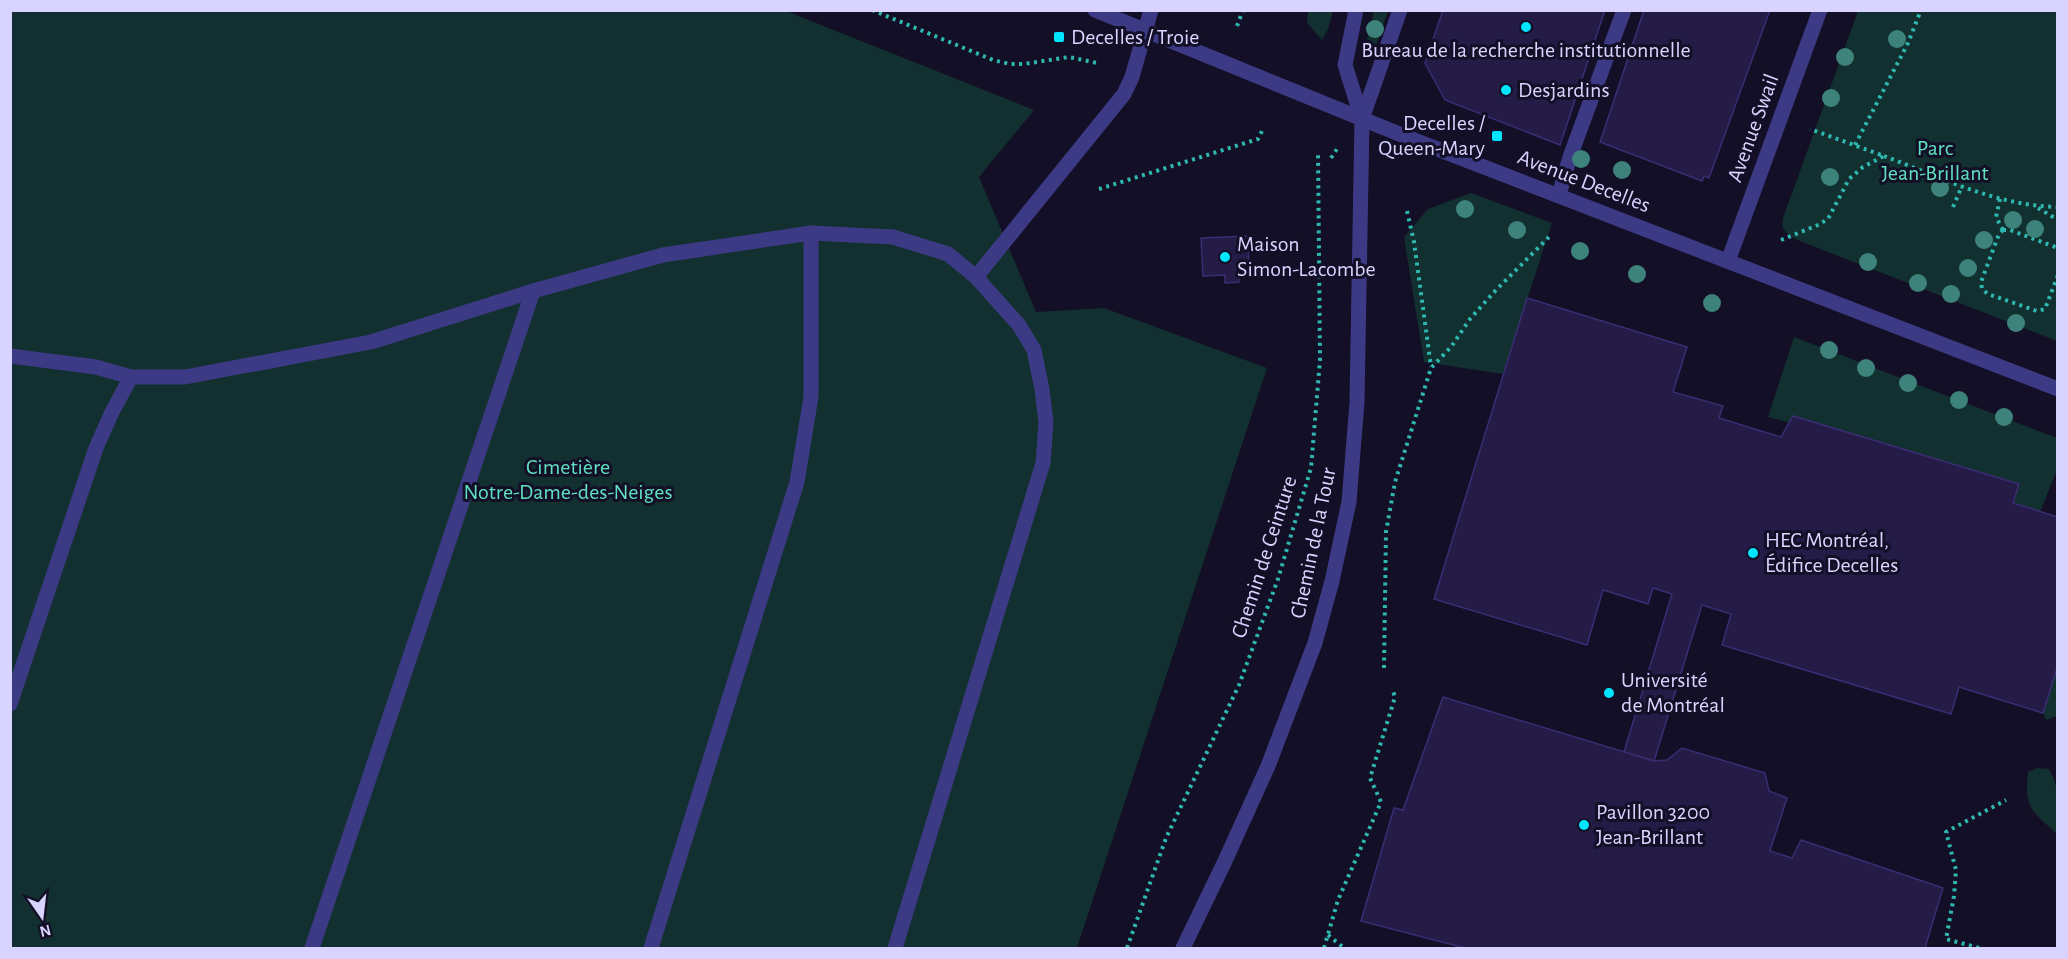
<svg xmlns="http://www.w3.org/2000/svg" width="2068" height="959" viewBox="0 0 2068 959" font-family="'Alegreya Sans',sans-serif">
  <rect width="100%" height="100%" fill="#130f26"/>
  <g fill="#12302f">
    <polygon points="10,11 786,11 1034,110 979,177 1036,312 1104,308 1267,368 1077,948 11,948"/>
    <polygon points="1308,11 1333,11 1328,29 1322,40 1307,23"/>
    <polygon points="1374,11 1388,11 1375,48 1366,45"/>
    <path d="M1858 11H2057V341L1805 243C1794 238 1779 233 1783 218Z"/>
    <polygon points="1471,193 1552,223 1503,374 1424,362 1404,237 1428,209"/>
    <polygon points="1794,337 2057,438 2057,470 2040,512 2013,503 2019,485 1768,417"/>
    <polygon points="2057,665 2057,716 2046,720 2043,713"/>
    <path d="M2037 768 2049 769C2061 789 2058 812 2057 834 2032 810 2024 811 2028 772Z"/>
  </g>
  <g fill="#241b47" stroke="#3b2d73" stroke-width="1.5">
    <polygon points="1443,10 1605,10 1560,145 1445,100 1425,63"/>
    <polygon points="1644,10 1770,10 1709,178 1704,176 1702,181 1600,142"/>
    <polygon points="1248,236 1249,273 1239,274 1239,282 1225,283 1225,275 1203,276 1201,238"/>
    <polygon points="1527,298 1687,347 1673,392 1723,406 1719,418 1781,437 1793,416 2019,484 2013,503 2058,517 2058,665 2043,713 1959,687 1951,714 1722,645 1731,614 1702,605 1654,761 1624,752 1672,594 1653,588 1648,604 1603,590 1587,645 1434,599"/>
    <polygon points="1443,697 1654,761 1667,760 1682,748 1765,773 1769,791 1787,798 1770,851 1792,858 1801,840 1943,888 1925,948 1465,948 1361,921 1394,808 1403,810"/>
  </g>
  <g fill="none" stroke-linecap="round" stroke-linejoin="round">
    <g stroke="#2fb8b0" stroke-width="4" stroke-dasharray="3 4.5" stroke-linecap="butt">
      <polyline points="872,10 993,60 1010,64 1024,64 1069,57 1097,63"/>
      <polyline points="1237,26 1243,10"/>
      <polyline points="1855,145 1908,43 1921,10"/>
      <path d="M1884 156C1940 177 1997 206 2058 207"/>
      <polyline points="1331,158 1337,149"/>
      <polyline points="1099,189 1258,139 1263,129"/>
      <polyline points="2000,199 1996,217 2003,230"/>
      <polyline points="1953,207 1962,186"/>
      <polyline points="2038,208 2058,220"/>
      <polyline points="1407,211 1414,242 1431,367"/>
      <polyline points="2003,230 1999,234 1981,282 1982,289 1988,294 2037,311 2045,309 2058,275"/>
      <polyline points="2003,230 2010,230 2058,248"/>
      <polyline points="1781,240 1818,225 1828,219 1849,179 1863,167 1884,156 1810,129"/>
      <polyline points="1384,668 1386,532 1395,482 1431,368 1451,347 1470,319 1496,290 1552,234"/>
      <polyline points="1328,935 1344,948"/>
      <polyline points="1127,948 1166,838 1239,685 1278,579 1311,468 1320,360 1318,152"/>
      <polyline points="1324,948 1338,900 1381,802 1370,778 1395,697 1393,691"/>
      <polyline points="1979,948 1946,939 1954,896 1956,870 1946,832 2006,800"/>
    </g>
    <g stroke="#3d3a85" stroke-width="15">
      <polyline points="1095,10 1414,140 2058,389"/>
      <polyline points="1362,119 1400,10"/>
      <polyline points="1559,195 1570,157 1624,10"/>
      <polyline points="1728,261 1820,10"/>
      <polyline points="976,277 1124,94 1132,77 1151,10"/>
      <polyline points="10,356 96,367 131,377"/>
      <polyline points="10,704 96,448 112,412 131,377 185,377 371,342 533,291 663,255 811,233 893,237 948,254 976,277 1019,325 1034,350 1042,389 1046,422 1043,463 895,948"/>
      <polyline points="312,948 533,291"/>
      <polyline points="651,948 797,482 811,397 811,233"/>
      <polyline points="1183,948 1225,861 1268,766 1315,643 1332,581 1349,502 1357,402 1362,119 1345,65 1356,10"/>
    </g>
  </g>
  <g fill="#3d827b">
    <circle cx="1375" cy="29" r="9"/>
    <circle cx="1897" cy="39" r="9"/>
    <circle cx="1845" cy="57" r="9"/>
    <circle cx="1831" cy="98" r="9"/>
    <circle cx="1581" cy="159" r="9"/>
    <circle cx="1622" cy="170" r="9"/>
    <circle cx="1830" cy="177" r="9"/>
    <circle cx="1940" cy="188" r="9"/>
    <circle cx="1465" cy="209" r="9"/>
    <circle cx="2013" cy="220" r="9"/>
    <circle cx="2035" cy="229" r="9"/>
    <circle cx="1517" cy="230" r="9"/>
    <circle cx="1984" cy="240" r="9"/>
    <circle cx="1580" cy="251" r="9"/>
    <circle cx="1868" cy="262" r="9"/>
    <circle cx="1968" cy="268" r="9"/>
    <circle cx="1637" cy="274" r="9"/>
    <circle cx="1918" cy="283" r="9"/>
    <circle cx="1951" cy="294" r="9"/>
    <circle cx="1712" cy="303" r="9"/>
    <circle cx="2016" cy="323" r="9"/>
    <circle cx="1829" cy="350" r="9"/>
    <circle cx="1866" cy="368" r="9"/>
    <circle cx="1908" cy="383" r="9"/>
    <circle cx="1959" cy="400" r="9"/>
    <circle cx="2004" cy="417" r="9"/>
  </g>
  <g fill="#00e5ff" stroke="#130f26" stroke-width="2">
    <circle cx="1526" cy="27" r="6"/>
    <rect x="1053" y="31" width="12" height="12" rx="3"/>
    <circle cx="1506" cy="90" r="6"/>
    <rect x="1491" y="130" width="12" height="12" rx="3"/>
    <circle cx="1225" cy="257" r="6"/>
    <circle cx="1753" cy="553" r="6"/>
    <circle cx="1609" cy="693" r="6"/>
    <circle cx="1584" cy="825" r="6"/>
  </g>
  <g text-anchor="middle" dominant-baseline="central" stroke-width="6" stroke-linejoin="round" paint-order="stroke">
    <g font-size="22" fill="#d9d4ff" stroke="#130f26" text-anchor="start">
      <text x="1071" y="37">Decelles / Troie</text>
      <text x="1526" y="50" text-anchor="middle">Bureau de la recherche institutionnelle</text>
      <text x="1518" y="90">Desjardins</text>
      <text x="1485" y="123" text-anchor="end">Decelles /<tspan x="1485" dy="25">Queen-Mary</tspan></text>
      <text x="1237" y="244">Maison<tspan x="1237" dy="25">Simon-Lacombe</tspan></text>
      <text x="1765" y="540">HEC Montréal,<tspan x="1765" dy="25">Édifice Decelles</tspan></text>
      <text x="1621" y="680">Université<tspan x="1621" dy="25">de Montréal</tspan></text>
      <text x="1596" y="812">Pavillon 3200<tspan x="1596" dy="25">Jean-Brillant</tspan></text>
    </g>
    <g font-size="22" fill="#d9d4ff" stroke="#130f26">
      <text transform="translate(1753 128) rotate(-70)">Avenue Swail</text>
      <text transform="translate(1584 181) rotate(21)">Avenue Decelles</text>
      <text transform="translate(1313 543) rotate(-78)">Chemin de la Tour</text>
      <text transform="translate(1264 557) rotate(-72)">Chemin de Ceinture</text>
    </g>
    <g font-size="22" fill="#5fe0c0" stroke="#130f26">
      <text x="1935" y="148">Parc<tspan x="1935" dy="25">Jean-Brillant</tspan></text>
      <text x="568" y="467">Cimetière<tspan x="568" dy="25">Notre-Dame-des-Neiges</tspan></text>
    </g>
  </g>
  <rect width="2068" height="959" fill="none" stroke="#d9d4ff" stroke-width="24"/>
  <g transform="translate(42 917) rotate(166)" stroke="#130f26" stroke-width="4.5" paint-order="stroke">
  <path d="M0-4.5L10 22L0 15L-10 22Z" fill="#d9d4ff"/>
  <text y="-9" font-size="16" font-weight="bold" text-anchor="middle" fill="#d9d4ff">N</text>
  </g>
</svg>
